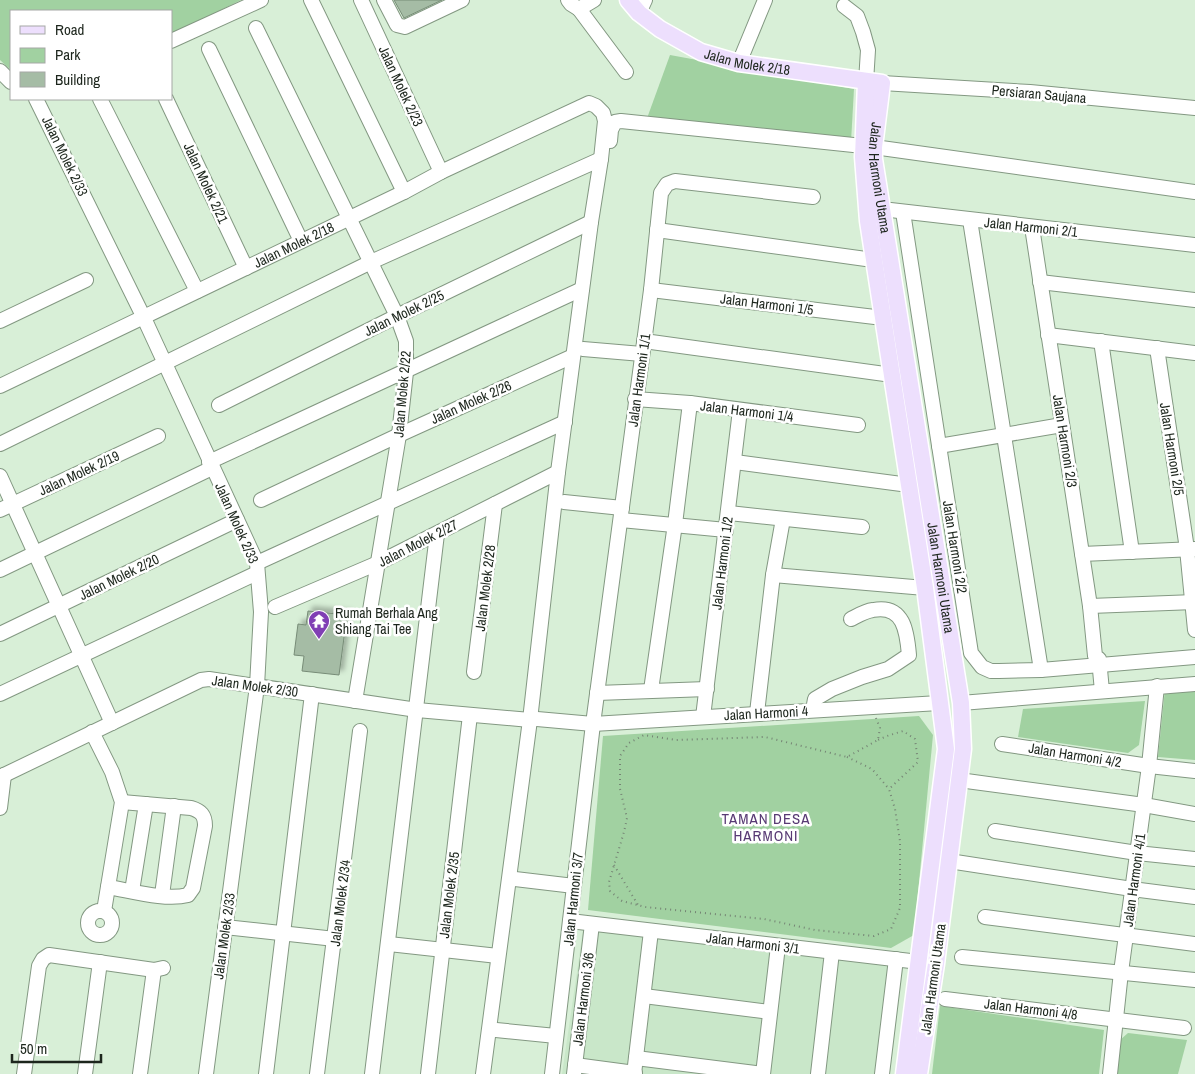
<svg xmlns="http://www.w3.org/2000/svg" width="1195" height="1074" viewBox="0 0 1195 1074" font-family="'Archivo Narrow',sans-serif">
  <defs>
    <filter id="shadow"><feDropShadow dx="4.5" dy="-4.5" stdDeviation="2.5" flood-color="#0004"/></filter>
  </defs>
  <rect width="100%" height="100%" fill="#d8efd7"/>
  <polygon fill="#c9e7c9" points="585,917 905,953 890,1074 562,1074"/>
  <g fill="#a1d1a1">
    <polygon points="0,0 241,0 171,35 171,11 11,11 11,70 0,60"/>
    <polygon points="670,55 854,89 851,142 646,121"/>
    <polygon points="1165,689 1195,689 1195,760 1158,757"/>
    <polygon points="1145,701 1139,745 1128,753 1018,737 1023,709"/>
    <polygon points="919,716 933,735 914,935 891,948 588,910 603,736"/>
    <polygon points="940,1006 1104,1030 1099,1074 932,1074"/>
    <polygon points="1128,1033 1187,1040 1178,1074 1116,1074 1120,1040"/>
  </g>
  <g fill="#a5bca5" stroke="#778c77" filter="url(#shadow)">
    <polygon points="394,0 442,0 404,18"/>
    <polygon points="308,611 347,615 339,675 302,671 304,656 294,655 298,624 306,625"/>
  </g>
  <g fill="none" stroke-linecap="round" stroke-linejoin="round">
    <g stroke="#839882" stroke-width="16">
      <g id="minor">
        <polyline points="311,0 404,192"/>
        <polyline points="361,0 441,172"/>
        <polyline points="384,0 397,25 405,27 462,0"/>
        <polyline points="568,0 571,4 579,9 594,0"/>
        <polyline points="844,6 857,16 863,32 868,50 866,82"/>
        <polyline points="579,9 626,72"/>
        <polyline points="639,13 645,0"/>
        <polyline points="256,28 397,316 406,341 406,372 399,435 355,701"/>
        <polyline points="171,41 261,0"/>
        <polyline points="209,49 301,241"/>
        <polyline points="739,63 765,0"/>
        <polyline points="0,71 11,82"/>
        <polyline points="882,83 1030,92 1195,108"/>
        <polyline points="36,99 144,318 257,563 261,612 257,686 206,1074"/>
        <polyline points="100,99 197,291"/>
        <polyline points="166,99 246,268"/>
        <polyline points="610,141 611,130 615,122 621,121 863,146"/>
        <polyline points="874,147 1195,192"/>
        <polyline points="873,208 1195,245"/>
        <polyline points="903,212 971,653 982,667 991,671 999,671 1041,670 1195,657"/>
        <polyline points="970,220 1041,670"/>
        <polyline points="1032,227 1090,606 1095,656 1099,659 1102,691"/>
        <polyline points="657,230 873,260"/>
        <polyline points="1040,282 1195,300"/>
        <polyline points="651,290 883,318"/>
        <polyline points="0,321 86,280"/>
        <polyline points="1048,335 1195,353"/>
        <polyline points="644,341 892,375"/>
        <polyline points="1101,341 1132,552"/>
        <polyline points="1157,348 1187,549 1195,630"/>
        <polyline points="583,349 642,354"/>
        <path id="s1" d="M0 386 404 192 441 172 589 103 596 106 603 113 605 121 601 159 591 222 558 472 530 720 483 1074"/>
        <polyline points="635,399 690,403 858,425"/>
        <polyline points="219,405 397,316 591,222"/>
        <polyline points="0,444 371,262 601,159"/>
        <polyline points="939,446 1062,425"/>
        <polyline points="209,462 582,289"/>
        <polyline points="735,462 909,485"/>
        <polyline points="0,476 112,723"/>
        <polyline points="261,500 399,435 573,356"/>
        <polyline points="564,502 622,508"/>
        <polyline points="0,510 158,436"/>
        <polyline points="729,513 862,527"/>
        <polyline points="621,520 726,530"/>
        <polyline points="1082,554 1195,549"/>
        <polyline points="257,563 565,422"/>
        <polyline points="0,570 212,468"/>
        <polyline points="773,575 925,588"/>
        <polyline points="1090,606 1195,602"/>
        <polyline points="275,607 378,563 558,472"/>
        <polyline points="0,634 237,520"/>
        <polyline points="474,672 495,504"/>
        <polyline points="651,690 675,524 690,403"/>
        <polyline points="597,693 707,689"/>
        <polyline points="0,694 257,573"/>
        <polyline points="961,703 1195,684"/>
        <path d="M813 710 815 699 832 689 862 677 888 669 909 655C907 632 904 604 873 610 865 611 857 616 851 619"/>
        <polyline points="757,713 773,575 783,519"/>
        <polyline points="703,717 740,410"/>
        <polyline points="537,719 593,724 939,703"/>
        <polyline points="92,732 112,772 122,802 104,911"/>
        <polyline points="1002,744 1149,766 1195,771"/>
        <polyline points="0,777 201,680 209,679 417,710 530,720"/>
        <polyline points="959,780 1144,805 1195,814"/>
        <polyline points="0,808 4,775"/>
        <polyline points="995,831 1137,853 1195,859"/>
        <polyline points="949,861 1132,889 1195,897"/>
        <polyline points="515,879 574,886"/>
        <path d="M108 887C132 891 166 901 188 895L193 888 205 826C205 815 201 811 191 808L122 802"/>
        <polyline points="132,891 146,804"/>
        <polyline points="162,895 174,806"/>
        <circle cx="100" cy="923" r="12"/>
        <polyline points="985,917 1195,944"/>
        <polyline points="570,921 936,964"/>
        <polyline points="225,927 335,939"/>
        <polyline points="389,944 498,956"/>
        <polyline points="962,957 1195,980"/>
        <polyline points="644,996 770,1012"/>
        <polyline points="945,999 1184,1028"/>
        <polyline points="496,1030 556,1036"/>
        <polyline points="636,1058 763,1074"/>
        <polyline points="575,1065 635,1073"/>
        <polyline points="24,1074 39,966 43,959 49,955 154,970 163,968"/>
        <polyline points="85,1074 100,962"/>
        <polyline points="140,1074 154,970"/>
        <polyline points="266,1074 312,694"/>
        <polyline points="317,1074 360,731"/>
        <polyline points="372,1074 437,534"/>
        <polyline points="428,1074 470,715"/>
        <polyline points="552,1074 593,724 651,290 661,193 667,184 675,181 813,197"/>
        <polyline points="574,1074 592,924"/>
        <polyline points="634,1074 651,931"/>
        <polyline points="763,1074 778,946"/>
        <polyline points="818,1074 832,952"/>
        <polyline points="882,1074 896,959"/>
        <polyline points="1110,1074 1121,972 1149,766 1157,686"/>
      </g>
    </g>
    <g stroke="#fff" stroke-width="19">
      <g id="major">
        <path id="s2" d="M628 0 639 13 660 29 701 52 739 63 882 83 874 147V159L961 703 963 749 936 964 919 1074"/>
        <polyline points="866,82 863,157 868,221 925,588 946,749 904,1074"/>
      </g>
    </g>
    <g stroke="#758474" stroke-width="2" stroke-dasharray="1 4" stroke-linecap="butt">
      <polyline points="876,718 880,728 878,740 847,757 765,737 676,740 644,735 629,743 620,756 620,789 627,818 624,832 609,882 610,891 622,901 645,907 764,919 815,930 874,936 891,929 900,908 900,841 895,809 889,789 918,762 915,739 903,731 887,736 878,740"/>
      <polyline points="847,757 872,769 889,789"/>
      <polyline points="614,865 638,905"/>
    </g>
    <use href="#minor" stroke="#fff" stroke-width="14"/>
    <use href="#major" stroke="#eddffd" stroke-width="16"/>
  </g>
  <defs>
    <g id="temple-pin" transform="scale(1.125)"><path d="M0 17L-7.5 6A9.5 9.5 0 1 1 7.5 6Z" fill="#803fb4" stroke="#fff"/><path d="M0-6L5-2H3V0L6.5 2.5H4V6H1.5V3h-3V6H-4V2.5H-6.5L-3 0V-2H-5Z" fill="#fff"/></g>
  </defs>
  <g fill-rule="evenodd">
    <use href="#temple-pin" x="319" y="621"/>
  </g>
  <g text-anchor="middle" dominant-baseline="central" stroke-width="5" stroke-linejoin="round" paint-order="stroke">
    <g font-size="14" fill="#1d261d" stroke="#fff">
      <text stroke="none"><textPath href="#s2" startOffset="138">Jalan Molek 2/18</textPath></text>
      <text transform="translate(401 86) rotate(65)">Jalan Molek 2/23</text>
      <text transform="translate(1039 94) rotate(5)">Persiaran Saujana</text>
      <text transform="translate(65 156) rotate(64)">Jalan Molek 2/33</text>
      <text stroke="none"><textPath href="#s2" startOffset="370">Jalan Harmoni Utama</textPath></text>
      <text transform="translate(206 183) rotate(65)">Jalan Molek 2/21</text>
      <text transform="translate(1031 227) rotate(6)">Jalan Harmoni 2/1</text>
      <text stroke="none"><textPath href="#s1" startOffset="326">Jalan Molek 2/18</textPath></text>
      <text transform="translate(767 304) rotate(7)">Jalan Harmoni 1/5</text>
      <text transform="translate(404 313) rotate(-26)">Jalan Molek 2/25</text>
      <text transform="translate(639 380) rotate(-82)">Jalan Harmoni 1/1</text>
      <text transform="translate(402 394) rotate(-85)">Jalan Molek 2/22</text>
      <text transform="translate(471 402) rotate(-24)">Jalan Molek 2/26</text>
      <text transform="translate(747 411) rotate(7)">Jalan Harmoni 1/4</text>
      <text transform="translate(1065 441) rotate(81)">Jalan Harmoni 2/3</text>
      <text transform="translate(1172 449) rotate(81)">Jalan Harmoni 2/5</text>
      <text transform="translate(79 473) rotate(-25)">Jalan Molek 2/19</text>
      <text transform="translate(237 523) rotate(66)">Jalan Molek 2/33</text>
      <text transform="translate(418 543) rotate(-27)">Jalan Molek 2/27</text>
      <text transform="translate(955 547) rotate(81)">Jalan Harmoni 2/2</text>
      <text transform="translate(722 563) rotate(-83)">Jalan Harmoni 1/2</text>
      <text transform="translate(119 577) rotate(-26)">Jalan Molek 2/20</text>
      <text stroke="none"><textPath href="#s2" startOffset="775">Jalan Harmoni Utama</textPath></text>
      <text transform="translate(485 588) rotate(-83)">Jalan Molek 2/28</text>
      <text transform="translate(255 686) rotate(8)">Jalan Molek 2/30</text>
      <text transform="translate(766 713) rotate(-3)">Jalan Harmoni 4</text>
      <text transform="translate(1075 755) rotate(9)">Jalan Harmoni 4/2</text>
      <text transform="translate(1134 880) rotate(-82)">Jalan Harmoni 4/1</text>
      <text transform="translate(449 895) rotate(-83)">Jalan Molek 2/35</text>
      <text transform="translate(573 899) rotate(-84)">Jalan Harmoni 3/7</text>
      <text transform="translate(340 903) rotate(-83)">Jalan Molek 2/34</text>
      <text transform="translate(224 936) rotate(-82)">Jalan Molek 2/33</text>
      <text transform="translate(753 943) rotate(7)">Jalan Harmoni 3/1</text>
      <text transform="translate(933 979) rotate(-82)">Jalan Harmoni Utama</text>
      <text transform="translate(583 999) rotate(-83)">Jalan Harmoni 3/6</text>
      <text transform="translate(1031 1009) rotate(7)">Jalan Harmoni 4/8</text>
    </g>
    <g font-size="14" fill="#1d261d" stroke="#fff" text-anchor="start">
      <text x="335" y="613">Rumah Berhala Ang<tspan x="335" dy="16">Shiang Tai Tee</tspan></text>
    </g>
    <g font-size="15" letter-spacing="1" fill="#583a74" stroke="#fff">
      <text x="766" y="818">TAMAN DESA<tspan x="766" dy="17">HARMONI</tspan></text>
    </g>
  </g>
  <rect x="10" y="10" width="162" height="90" fill="#ffffff" stroke="#a5a8a5"/>
  <rect x="20" y="26" width="25" height="8" fill="#eddffd" stroke="#a5a8a5"/>
  <text x="55" y="35" font-size="15" fill="#1d261d">Road</text>
  <rect x="20" y="48" width="25" height="15" fill="#a1d1a1" stroke="#a5a8a5"/>
  <text x="55" y="60" font-size="15" fill="#1d261d">Park</text>
  <rect x="20" y="72" width="25" height="15" fill="#a5bca5" stroke="#a5a8a5"/>
  <text x="55" y="85" font-size="15" fill="#1d261d">Building</text>
  <path d="M12 1054v8h89v-8" fill="none" stroke="#1d261d" stroke-width="2.5"/>
  <text x="20" y="1054" font-size="15" fill="#1d261d" stroke="#ffffff" stroke-width="4" paint-order="stroke">50 m</text>
</svg>
